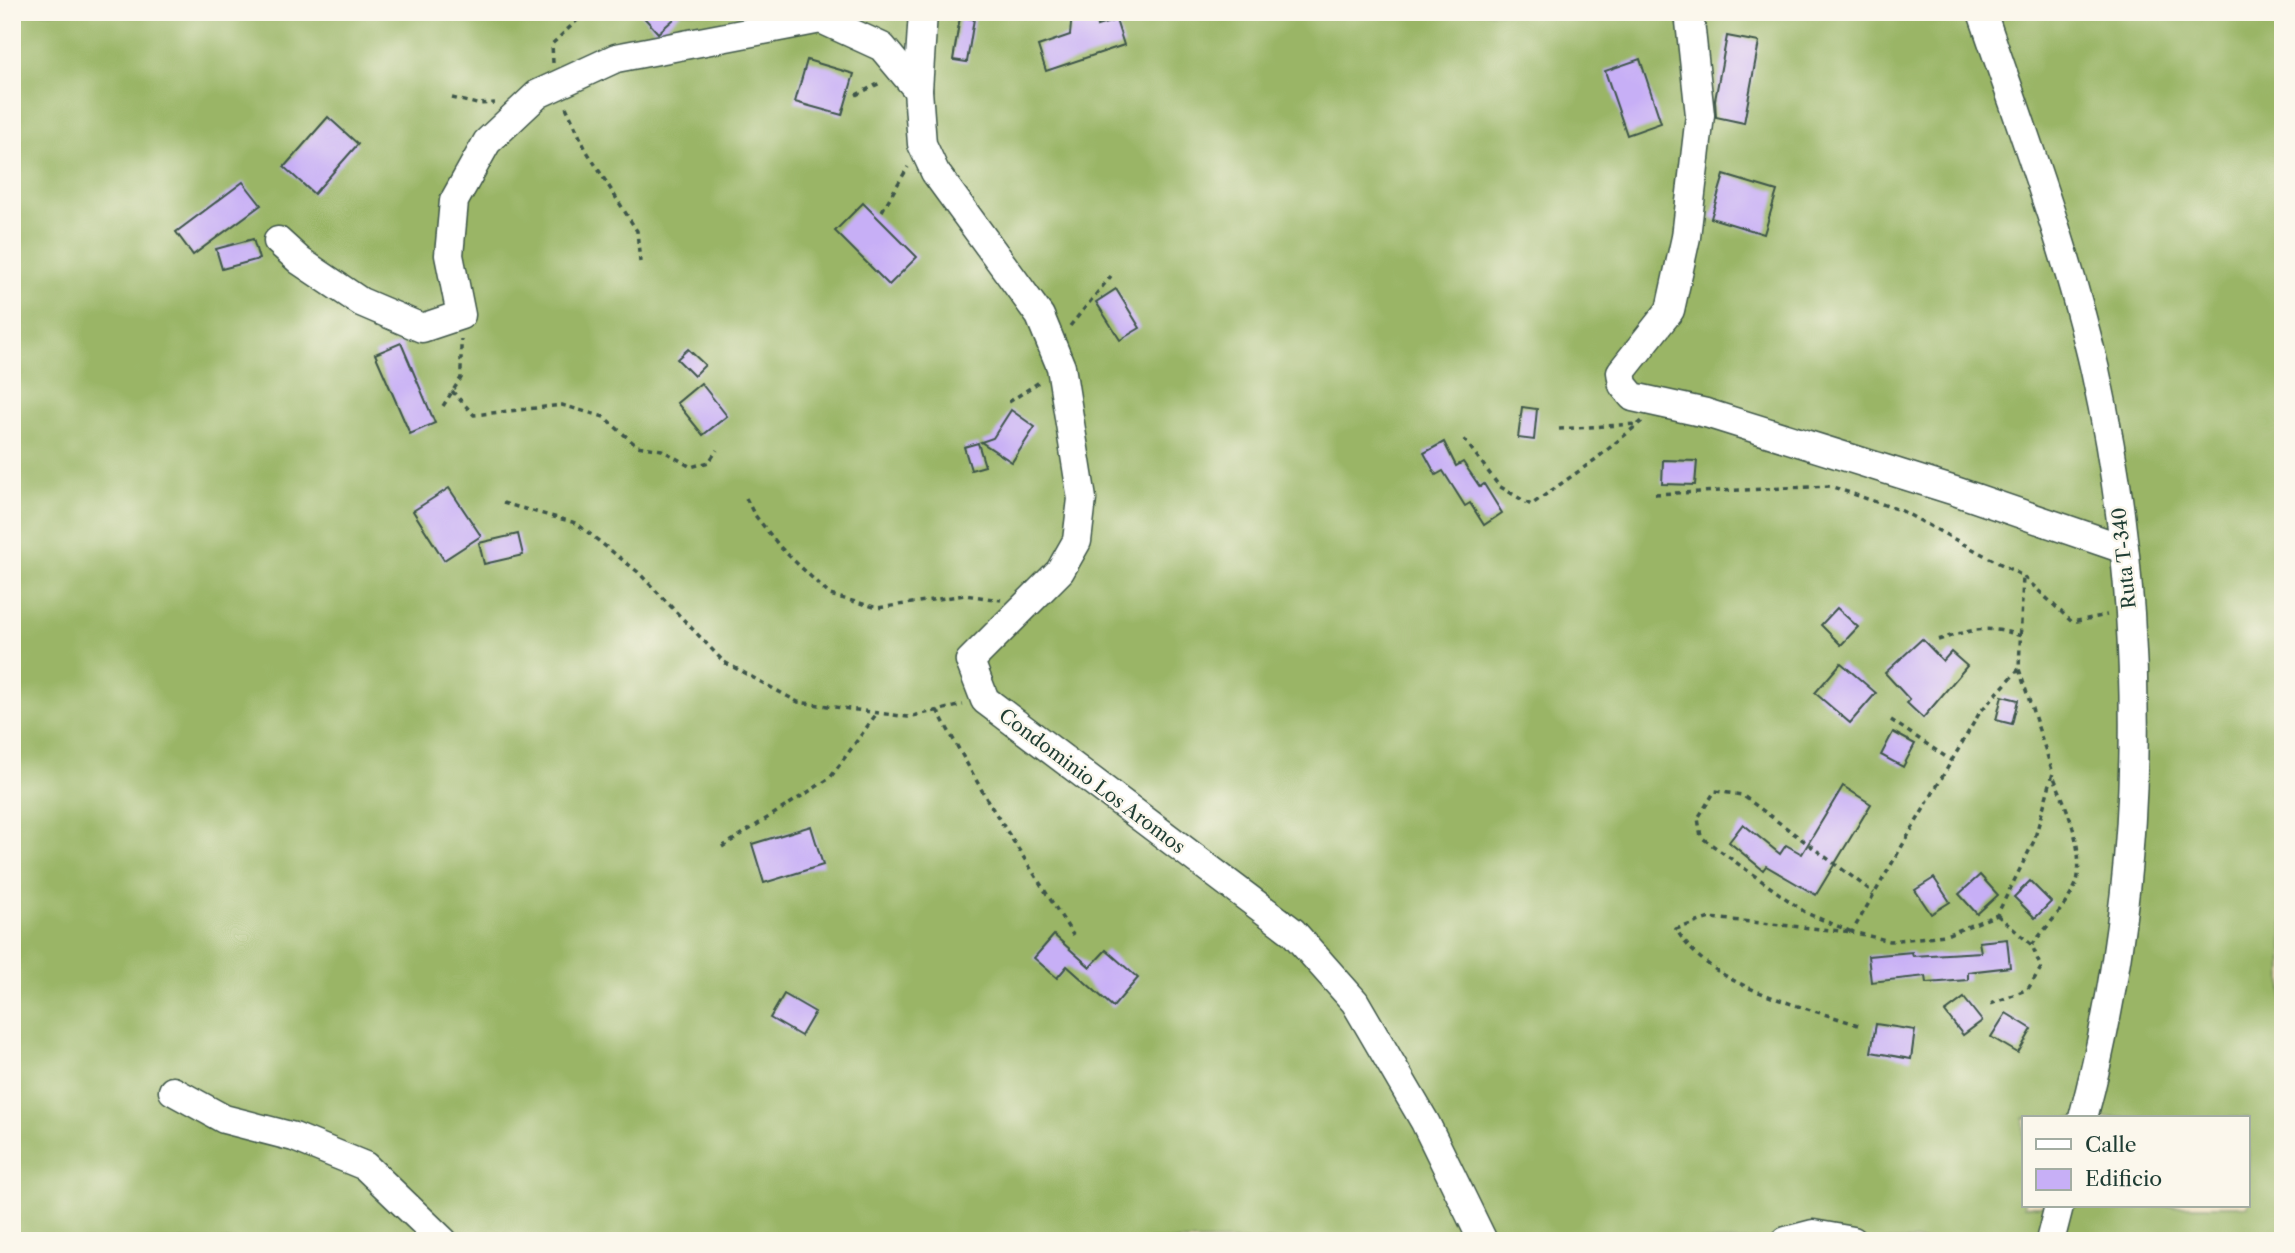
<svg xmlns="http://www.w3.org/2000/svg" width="2295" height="1253" viewBox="0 0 2295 1253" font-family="'Libre Caslon Text',serif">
  <rect width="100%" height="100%" fill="#fbf7ec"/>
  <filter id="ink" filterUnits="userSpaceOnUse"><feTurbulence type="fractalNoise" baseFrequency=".0143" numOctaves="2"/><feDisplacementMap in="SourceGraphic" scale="14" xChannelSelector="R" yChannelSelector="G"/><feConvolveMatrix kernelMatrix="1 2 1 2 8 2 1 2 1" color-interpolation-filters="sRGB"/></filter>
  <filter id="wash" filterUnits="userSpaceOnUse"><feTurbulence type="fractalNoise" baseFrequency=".00686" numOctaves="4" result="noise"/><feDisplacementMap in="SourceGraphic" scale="28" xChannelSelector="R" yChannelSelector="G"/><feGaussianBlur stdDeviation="1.57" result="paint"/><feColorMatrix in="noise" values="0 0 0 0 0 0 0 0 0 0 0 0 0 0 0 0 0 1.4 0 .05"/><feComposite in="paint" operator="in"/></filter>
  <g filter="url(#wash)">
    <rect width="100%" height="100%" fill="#efddbb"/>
    <path fill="#9ab566" stroke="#5c794d" stroke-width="2" fill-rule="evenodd" d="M12 12H2283V1241H12ZM2024 1118H2248V1206H2024Z"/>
    <g id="blocks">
      <g fill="#c7aff6">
        <polygon points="639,12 682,12 658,33"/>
        <polygon points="1072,12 1098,12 1097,26 1116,20 1124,45 1046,71 1038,46 1070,35"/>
        <polygon points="960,17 974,19 967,62 953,60"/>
        <polygon points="1727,36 1759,42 1744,123 1716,117 1715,100"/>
        <polygon points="1640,59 1661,123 1627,135 1605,71"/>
        <polygon points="807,60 854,74 842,115 795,102"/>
        <polygon points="328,117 358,144 314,194 284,167"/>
        <polygon points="1724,175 1777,191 1764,234 1711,218"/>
        <polygon points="243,182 261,205 193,255 176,232"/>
        <polygon points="863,203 917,257 889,285 835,231"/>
        <polygon points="253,239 259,259 222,269 216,249"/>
        <polygon points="1116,289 1140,328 1120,340 1096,302"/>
        <polygon points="401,343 435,423 410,434 375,354"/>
        <polygon points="688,349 705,365 694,376 677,359"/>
        <polygon points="701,383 727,416 703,435 677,403"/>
        <polygon points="1522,407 1537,409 1534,440 1518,438"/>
        <polygon points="1011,410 1035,427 1012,462 981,442 993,438"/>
        <polygon points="1444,442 1456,466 1463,462 1480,487 1484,484 1502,513 1484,525 1470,503 1465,506 1443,471 1436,475 1424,453"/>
        <polygon points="978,443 985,466 971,470 964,447"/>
        <polygon points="1663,460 1697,461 1695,485 1662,484"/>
        <polygon points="449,488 481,536 444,560 413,511"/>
        <polygon points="518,534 523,555 484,564 479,543"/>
        <polygon points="1837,608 1858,627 1841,645 1821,625"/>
        <polygon points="1922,639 1943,661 1951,652 1967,666 1923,718 1907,703 1910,700 1885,673"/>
        <polygon points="1841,663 1876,693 1850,723 1815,693"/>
        <polygon points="2002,696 2018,700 2012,724 1996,720"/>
        <polygon points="1893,732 1915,744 1903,767 1881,755"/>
        <polygon points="1843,786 1871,804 1816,895 1766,866 1763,870 1729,842 1743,824 1780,854 1786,845 1802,854"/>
        <polygon points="811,826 823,865 764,883 752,844"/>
        <polygon points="1980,875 1998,895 1977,914 1959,894"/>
        <polygon points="1934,878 1950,902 1931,914 1915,890"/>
        <polygon points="2030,881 2051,902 2035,918 2014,897"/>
        <polygon points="1054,935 1090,967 1106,950 1138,978 1113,1007 1067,966 1057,978 1034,958"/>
        <polygon points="2007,939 2010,967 1968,972 1968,980 1927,983 1926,976 1871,982 1868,956 1912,952 1913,956 1981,952 1979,942"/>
        <polygon points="784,994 815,1012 801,1036 770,1018"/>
        <polygon points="1964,998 1982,1021 1963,1035 1945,1012"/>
        <polygon points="2006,1013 2032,1029 2018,1053 1991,1037"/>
        <polygon points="1876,1024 1915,1030 1911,1059 1871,1052"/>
      </g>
    </g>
  </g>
  <g filter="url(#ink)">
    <use href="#blocks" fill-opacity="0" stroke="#3e5548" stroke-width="2"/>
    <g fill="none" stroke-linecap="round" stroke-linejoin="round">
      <g stroke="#3e5548" stroke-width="31">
        <g id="minor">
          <polyline points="818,12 821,19 882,47 918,90"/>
          <polyline points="923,12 918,90 922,144 935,172 1040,316 1061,367 1082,499 1077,541 1060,571 970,661 985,700 1293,932 1355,1002 1425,1122 1483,1241"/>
          <polyline points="1689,12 1700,115 1686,237 1670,310 1621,372 1623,385 1633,397 1706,413 1955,491 2124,549"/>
          <path d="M1982 12C2022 130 2067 248 2095 370 2149 615 2148 875 2083 1118"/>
          <polyline points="278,241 300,261 361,302 422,328 461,315 449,255 454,201 487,142 538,94 616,58 821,19"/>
          <polyline points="173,1091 224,1119 294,1137 365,1166 443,1241"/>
          <polyline points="1786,1241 1813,1234 1853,1241"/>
          <polyline points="2050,1241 2059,1206"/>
        </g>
      </g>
      <g stroke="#3e5548" stroke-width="3.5" stroke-dasharray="5 5" stroke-linecap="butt">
        <polyline points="553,63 552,44 586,12"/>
        <polyline points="856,95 882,82"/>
        <polyline points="452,98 477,104 495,103"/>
        <polyline points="566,107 586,150 637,231 640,262"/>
        <polyline points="882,211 908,167"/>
        <polyline points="1070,326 1111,276"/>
        <polyline points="452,391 474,415 562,405 604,417 637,446 662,450 691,467 709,462 717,450"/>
        <polyline points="1009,402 1042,380"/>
        <polyline points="443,406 461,378 461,339"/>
        <polyline points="1559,429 1636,424"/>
        <polyline points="1464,439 1499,486 1531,505 1596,459 1642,421"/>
        <polyline points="1655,494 1830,486 1902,511 2023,576 2072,622 2107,615"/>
        <polyline points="746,498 754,514 781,548 830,595 878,608 965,595 1001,600"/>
        <polyline points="503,503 576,523 638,572 724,662 798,702 908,717 963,705"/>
        <path d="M1938 640C1970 630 1987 624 2021 636"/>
        <polyline points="2019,669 1980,712 1852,932 1890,941 1946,935 1997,915 2034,841 2053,773 2019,669 2023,576"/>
        <polyline points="937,710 989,803 1073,935"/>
        <polyline points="1891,720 1952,761"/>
        <polyline points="722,847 830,778 877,713"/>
        <path d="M2032 945C2045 928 2076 896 2078 876 2082 841 2066 807 2053 775"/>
        <polyline points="1991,1004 2028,989 2041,968 2032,945 1997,915"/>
        <path d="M1858 1025C1795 1003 1712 989 1676 929L1710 918 1852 932 1806 913 1701 837 1698 818 1715 791 1742 795 1874 893"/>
      </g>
      <use href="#minor" stroke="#fff" stroke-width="28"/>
    </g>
  </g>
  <g text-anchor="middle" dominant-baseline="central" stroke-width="5" stroke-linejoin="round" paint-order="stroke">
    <g font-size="19" fill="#1f3d34" stroke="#fbf7ec">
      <text transform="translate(2124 558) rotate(-96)">Ruta T-340</text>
      <text transform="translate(1092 781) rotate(37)">Condominio Los Aromos</text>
    </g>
  </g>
  <rect width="2295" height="1253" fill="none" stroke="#fbf7ec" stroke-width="42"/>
  <rect x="2022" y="1116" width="228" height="91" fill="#fbf7ec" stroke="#a3ada2" stroke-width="2"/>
  <rect x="2036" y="1139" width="35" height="10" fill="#ffffff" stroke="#a3ada2" stroke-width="2"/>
  <text x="2085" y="1152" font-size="21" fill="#1f3d34">Calle</text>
  <rect x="2036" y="1169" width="35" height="21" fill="#c7aff6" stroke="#a3ada2" stroke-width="2"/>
  <text x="2085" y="1186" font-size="21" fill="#1f3d34">Edificio</text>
</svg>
